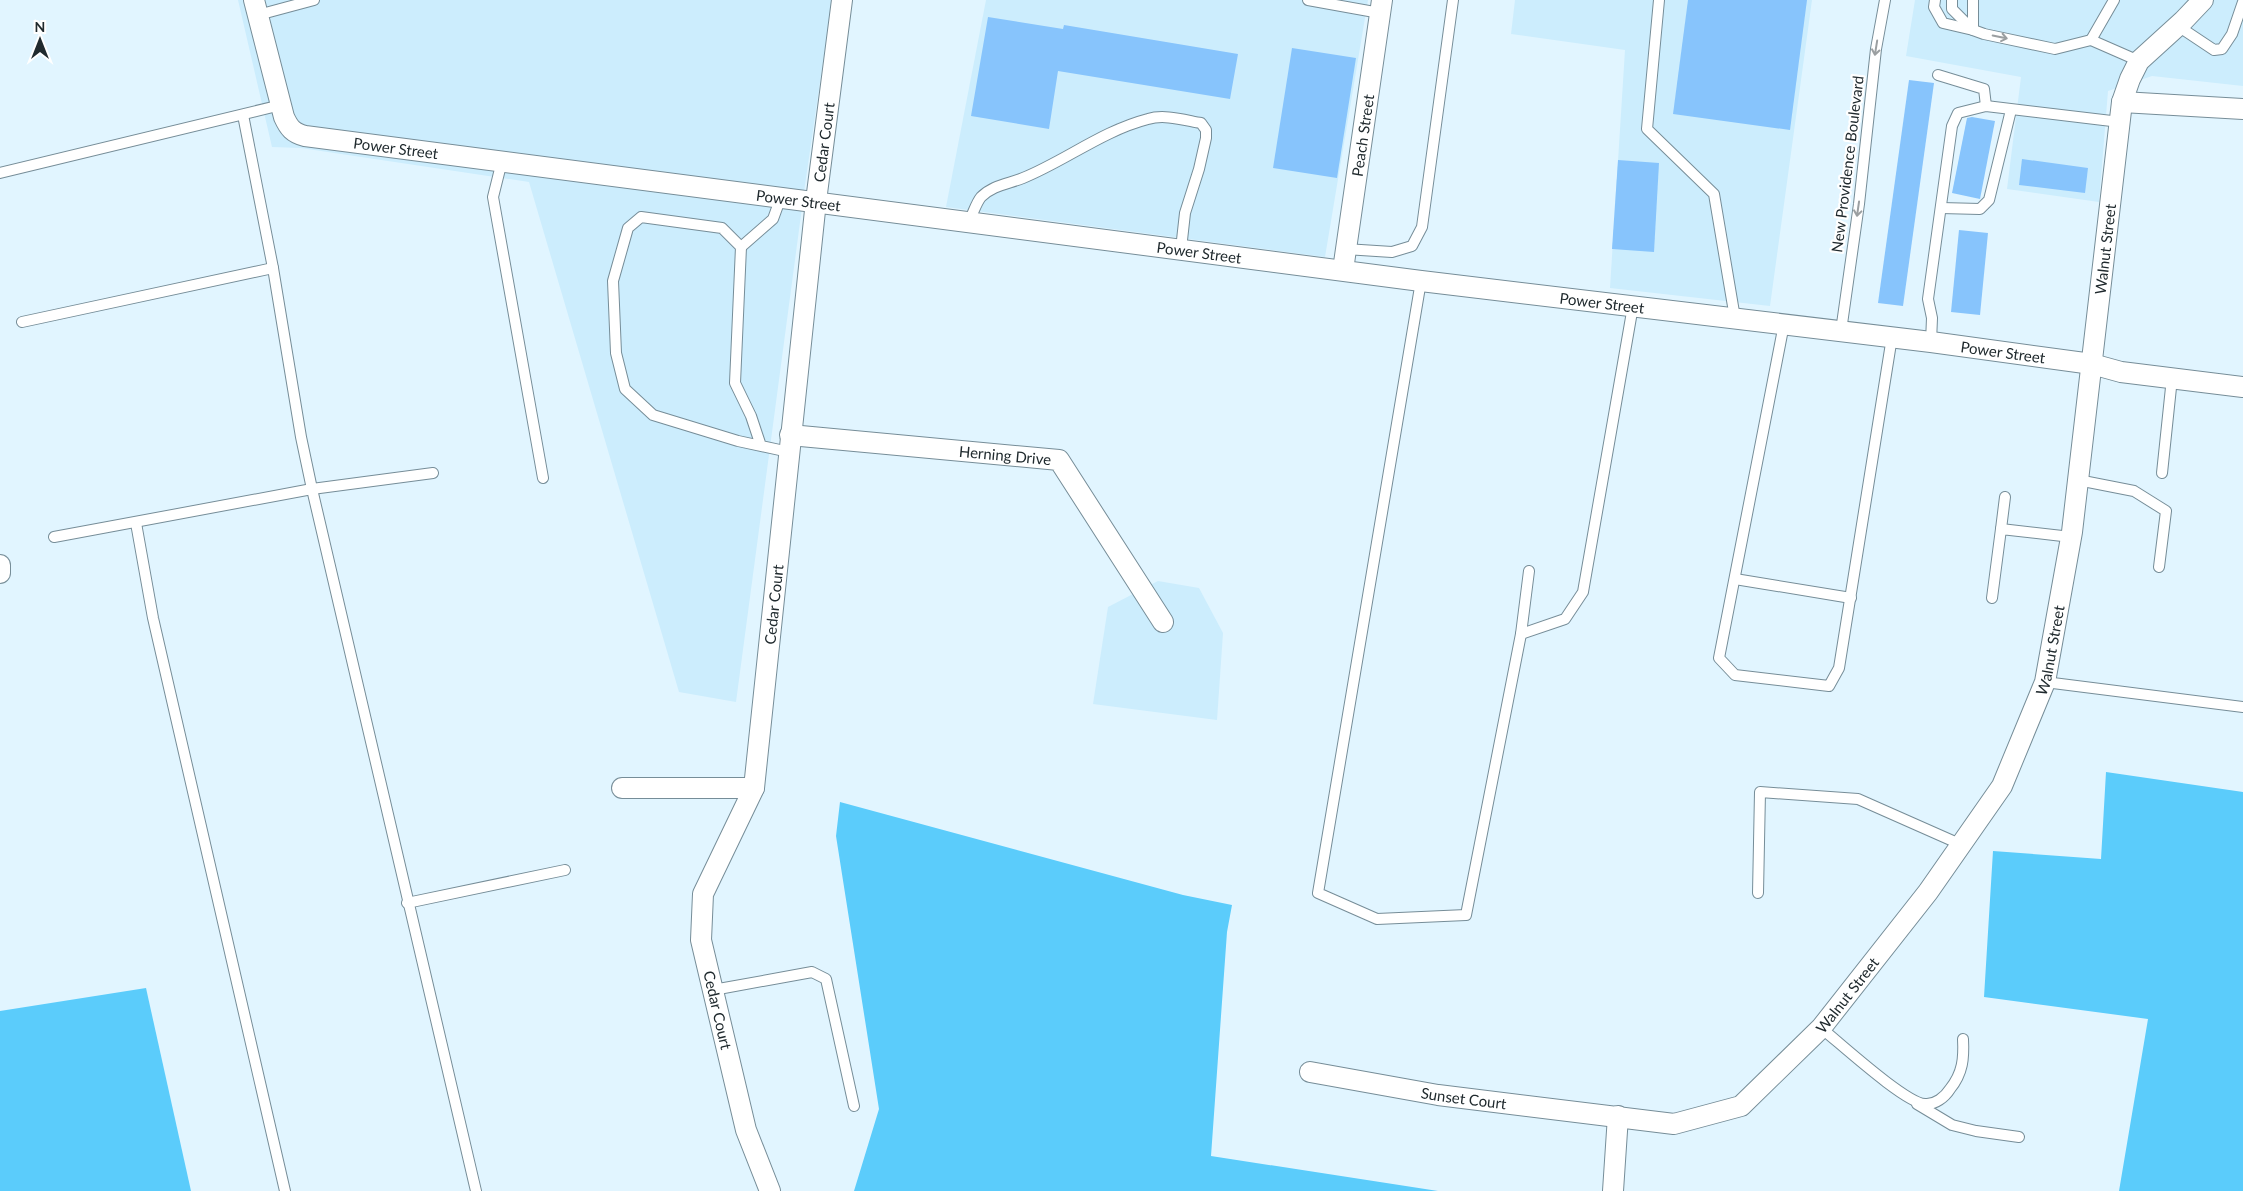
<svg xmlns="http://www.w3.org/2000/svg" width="2243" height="1191" viewBox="0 0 2243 1191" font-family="Lato,sans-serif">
  <rect width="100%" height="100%" fill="#e1f5ff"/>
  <g fill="#ccedfd">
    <polygon points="238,0 832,0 805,185 736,702 679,692 529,182 301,148 272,147"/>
    <polygon points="986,0 1368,0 1325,257 946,207"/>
    <polygon points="1515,0 1812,0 1770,306 1610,288 1625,50 1511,34"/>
    <polygon points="1915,0 2243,0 2243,86 2152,76 2108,91 2099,202 2007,189 2021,77 1906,56"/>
    <polygon points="1158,581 1199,588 1223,633 1217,720 1093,704 1108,607"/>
  </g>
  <g fill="#5bccfb">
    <polygon points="2106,772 2243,792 2243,1191 2119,1191 2148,1019 1984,997 1993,851 2101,859"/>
    <polygon points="840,802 1183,895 1232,905 1227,932 1211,1156 1438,1191 854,1191 879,1109 836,836"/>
    <polygon points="146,988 191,1191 0,1191 0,1011"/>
  </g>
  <g fill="#87c4fc">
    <polygon points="1688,0 1807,0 1790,130 1673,114"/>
    <polygon points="988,17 1063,29 1064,25 1238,54 1230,99 1058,71 1049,129 971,116"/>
    <polygon points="1292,48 1356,58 1337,178 1273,168"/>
    <polygon points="1909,80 1934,83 1903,306 1878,303"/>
    <polygon points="1972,117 1995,121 1980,199 1952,193 1967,118"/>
    <polygon points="2022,159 2088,168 2085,193 2019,185"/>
    <polygon points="1618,160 1659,163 1654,252 1612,249"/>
    <polygon points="1959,230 1988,233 1980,315 1951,312"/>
  </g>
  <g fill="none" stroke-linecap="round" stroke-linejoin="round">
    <g stroke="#768d98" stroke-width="12">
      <g id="lane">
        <polyline points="1308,0 1380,13"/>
        <polyline points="1659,0 1647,129 1714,194 1735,318"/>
        <polyline points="1935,0 1934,7 1943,23 1973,30 1973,0"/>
        <polyline points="1952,0 1952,9 1973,30 1984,34 2055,49 2091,40"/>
        <polyline points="2114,0 2091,40 2139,61"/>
        <polyline points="258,15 314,0"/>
        <polyline points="2178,26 2214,50 2222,49 2232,34 2243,2"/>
        <polyline points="1938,75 1984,89 1986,106"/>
        <polyline points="243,115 273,268 301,437 312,489 476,1191"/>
        <polyline points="502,161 493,197 543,478"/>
        <polyline points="0,173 281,105"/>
        <polyline points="1941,208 1980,209 1989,200 2011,110"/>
        <path d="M969 221C973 214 976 203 981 197 993 185 1008 184 1023 178 1065 161 1102 131 1148 119 1164 114 1184 120 1201 123L1206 130V138L1199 169 1185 213 1181 249"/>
        <polyline points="741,247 773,219 781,197"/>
        <polyline points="1345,249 1392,252 1412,246 1422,227 1453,0"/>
        <polyline points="1421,281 1318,893 1377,919 1466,915 1521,634 1529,571"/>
        <polyline points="22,322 273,268"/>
        <polyline points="1784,324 1719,658 1735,675 1829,686 1839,668 1892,337"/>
        <polyline points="1841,331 1859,204 1876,49 1885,0"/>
        <polyline points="1931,342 1932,318 1928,299 1952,126 1958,113 1986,106 2120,122"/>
        <polyline points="761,446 751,416 735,383 741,247 722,228 641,217 628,228 613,281 616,353 625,389 653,415 738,441 789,452"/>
        <polyline points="2162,473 2172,378"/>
        <polyline points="2078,480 2134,491 2166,511 2159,567"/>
        <polyline points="136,523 153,618 285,1191"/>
        <polyline points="2001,529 2005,497"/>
        <polyline points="54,537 312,489 433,473"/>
        <polyline points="1735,579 1851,598"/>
        <polyline points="1992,598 2001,529 2071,537"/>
        <polyline points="1521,634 1565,619 1583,592 1633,306"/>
        <polyline points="2045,682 2243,707"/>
        <polyline points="1758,893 1760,792 1858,799 1962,845"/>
        <polyline points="407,903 565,870"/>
        <polyline points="713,990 812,972 826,979 854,1106"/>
        <path d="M1821 1028C1840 1043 1905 1103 1925 1104 1935 1105 1945 1097 1950 1089 1963 1073 1964 1058 1963 1039"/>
        <polyline points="1917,1104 1952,1125 1976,1131 2019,1137"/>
      </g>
    </g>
    <g stroke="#768d98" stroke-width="22">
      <g id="street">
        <path id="s1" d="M254 0 284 117C289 128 293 133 305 136L1421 281 1931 342 2092 364 2121 372 2243 387"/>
        <polyline points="2122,102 2243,109"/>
        <path id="s2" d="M1343 270 1382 0"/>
        <path id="s3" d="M790 435 1059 460 1163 622"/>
        <polyline points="0,565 0,573"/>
        <polyline points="622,788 754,788"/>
        <path id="s4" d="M1310 1072 1438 1095 1674 1124 1741 1106 1821 1028 1928 892 2002 786 2045 682 2072 532 2122 102 2130 79 2139 61 2183 21 2203 0"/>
        <path id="s5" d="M770 1191 746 1130 701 940 703 894 754 788 816 201 842 0"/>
        <polyline points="1613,1191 1618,1116"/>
      </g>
    </g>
    <use href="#lane" stroke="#fff" stroke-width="10"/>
    <use href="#street" stroke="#fff" stroke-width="20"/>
  </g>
  <defs><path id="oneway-shaft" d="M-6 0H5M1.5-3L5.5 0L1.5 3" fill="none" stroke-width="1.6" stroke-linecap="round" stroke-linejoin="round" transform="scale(1.25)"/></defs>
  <g stroke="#9b9fa1">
    <use href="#oneway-shaft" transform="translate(2000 37) rotate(12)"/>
    <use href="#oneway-shaft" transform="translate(1876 48) rotate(99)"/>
    <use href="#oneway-shaft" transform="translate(1858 209) rotate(98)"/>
  </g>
  <g text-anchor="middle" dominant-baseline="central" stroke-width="4.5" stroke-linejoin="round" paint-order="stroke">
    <g font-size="15" fill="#202a2e" stroke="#fff">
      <text stroke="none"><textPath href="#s2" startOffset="136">Peach Street</textPath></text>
      <text stroke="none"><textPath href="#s5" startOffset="1074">Cedar Court</textPath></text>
      <text stroke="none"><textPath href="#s1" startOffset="242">Power Street</textPath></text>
      <text transform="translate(1847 164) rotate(-83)">New Providence Boulevard</text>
      <text stroke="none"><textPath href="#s1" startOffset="648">Power Street</textPath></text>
      <text stroke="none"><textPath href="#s4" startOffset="1401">Walnut Street</textPath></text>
      <text stroke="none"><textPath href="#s1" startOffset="1052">Power Street</textPath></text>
      <text stroke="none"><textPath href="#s1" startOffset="1458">Power Street</textPath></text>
      <text stroke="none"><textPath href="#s1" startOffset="1862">Power Street</textPath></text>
      <text stroke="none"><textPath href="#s3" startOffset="216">Herning Drive</textPath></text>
      <text stroke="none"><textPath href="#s5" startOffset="609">Cedar Court</textPath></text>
      <text stroke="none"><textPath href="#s4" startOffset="996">Walnut Street</textPath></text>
      <text stroke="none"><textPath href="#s4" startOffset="591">Walnut Street</textPath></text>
      <text transform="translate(718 1010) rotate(77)">Cedar Court</text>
      <text stroke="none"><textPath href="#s4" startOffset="156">Sunset Court</textPath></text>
    </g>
  </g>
  <g transform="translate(40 40)" stroke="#ffffff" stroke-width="4" paint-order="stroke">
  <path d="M0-4L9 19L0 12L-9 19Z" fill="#202a2e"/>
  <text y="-8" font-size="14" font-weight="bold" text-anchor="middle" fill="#202a2e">N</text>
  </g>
</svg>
